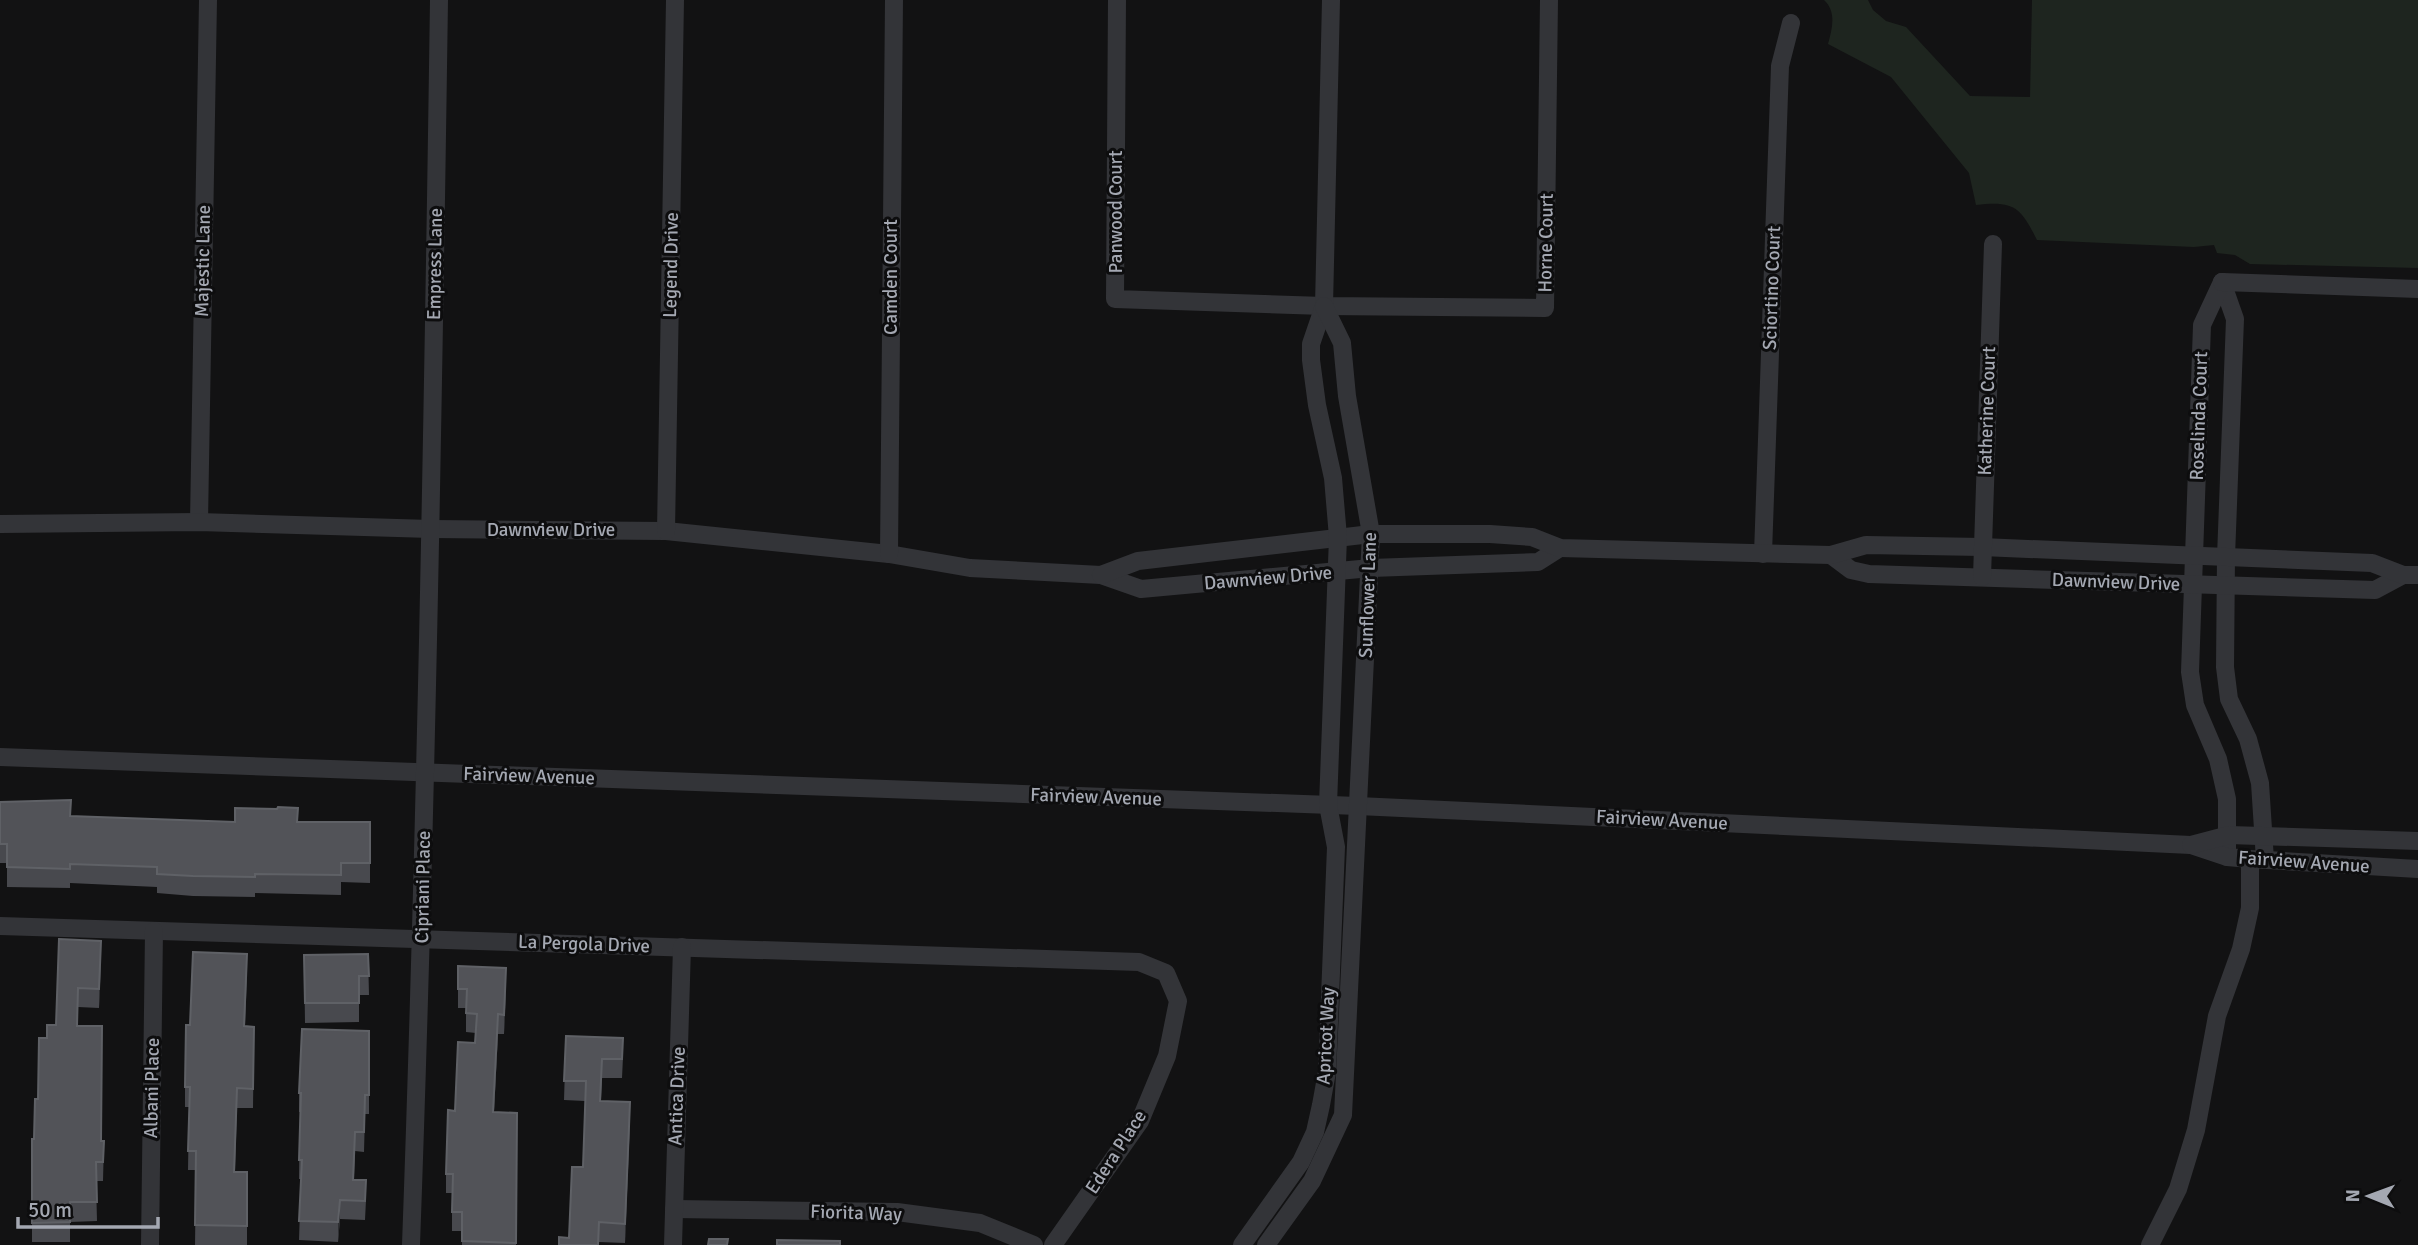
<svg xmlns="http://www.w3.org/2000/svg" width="2418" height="1245" viewBox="0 0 2418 1245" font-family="Signika,sans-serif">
  <rect width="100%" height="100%" fill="#121213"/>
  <path fill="#1e251f" d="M1824 0H1868L1873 10 1886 21 1906 27 1970 96 2030 97 2032 0H2418V268L2250 264 2235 255 2217 253 2214 245 2194 247 2037 240C2021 208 2015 200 1976 205L1969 173 1891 77 1828 44C1832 29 1837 12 1824 0Z"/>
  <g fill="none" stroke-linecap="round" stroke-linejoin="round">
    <g stroke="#333438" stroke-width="18">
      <polyline points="1117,0 1115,299 1324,306 1545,308 1549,0"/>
      <polyline points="2222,282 2235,319 2226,557 2225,667 2229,699 2248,739 2260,783 2265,860"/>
      <polyline points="2222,282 2202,325 2190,672 2195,705 2218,759 2227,799 2227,857"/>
      <polyline points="2222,282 2418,289"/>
      <polyline points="199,522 208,0"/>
      <polyline points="0,524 199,522 431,529 666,531 889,554 970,568 1101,575 1141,589 1371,568 1538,562 1560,548"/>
      <polyline points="666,531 675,0"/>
      <polyline points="889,554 894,0"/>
      <polyline points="1763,554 1780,66 1791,23"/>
      <polyline points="1831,555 1851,570 1869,574 2375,590 2403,575"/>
      <polyline points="1101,575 1138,561 1371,534 1490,534 1532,537 1560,548 1831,555 1866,545 1982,547 2372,563 2403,575 2418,575"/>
      <polyline points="1982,577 1993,244"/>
      <polyline points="0,757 1358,806 2191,845 2227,857 2250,859 2418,869"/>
      <polyline points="2191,845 2229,835 2418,841"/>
      <polyline points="0,926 1139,962 1166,973 1178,1001 1167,1056 1140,1121 1053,1245"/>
      <polyline points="674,1209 897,1212 980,1223 1034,1245"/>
      <polyline points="150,1245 154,931"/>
      <path d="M411 1245C426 830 433 415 439 0"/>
      <polyline points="673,1245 682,947"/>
      <polyline points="1242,1245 1301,1162 1315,1132 1321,1105 1327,1072 1336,847 1328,805 1338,537 1333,478 1317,405 1311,360 1311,344 1324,306 1331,0"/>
      <polyline points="1266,1245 1312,1181 1343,1115 1371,534 1347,396 1342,343 1324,306"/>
      <polyline points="2150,1245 2178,1189 2196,1130 2217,1016 2241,949 2250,908 2250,859"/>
    </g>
  </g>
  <g fill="#48494e">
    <polygon points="0,802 71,816 235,822 370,822 370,883 341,882 341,895 255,893 255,897 193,896 157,893 157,887 70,883 70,888 7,887 7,863 0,863"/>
    <polygon points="59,939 101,961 99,1008 78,1007 78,1026 101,1141 104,1141 103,1181 96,1181 97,1221 70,1222 70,1242 32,1242 32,1139 34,1139 38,1099 47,1038 56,1025"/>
    <polygon points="368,954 369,995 359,995 359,1022 305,1023 304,955"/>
    <polygon points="458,966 506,988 504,1034 498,1034 494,1112 517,1113 516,1245 462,1245 462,1231 452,1231 452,1193 446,1193 446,1174 455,1111 475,1043 476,1033 466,1032 466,1008 458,1008"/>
    <polygon points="247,973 245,1027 254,1027 253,1108 237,1108 235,1172 247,1172 247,1245 195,1245 196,1170 188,1170 189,1107 185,1107 185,1087 190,1025"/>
    <polygon points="369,1031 369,1114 365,1114 364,1152 355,1151 354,1180 366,1200 365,1220 340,1219 338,1242 299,1240 301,1179 299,1179 300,1112 299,1112 299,1093"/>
    <polygon points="566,1036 623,1057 622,1078 602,1078 601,1101 630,1121 625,1243 599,1242 569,1238 583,1167 585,1101 564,1100"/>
  </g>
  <g fill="#2e2f32">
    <polygon points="101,941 101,961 99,1008 99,989"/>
    <polygon points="506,968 506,988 504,1034 504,1015"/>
    <polygon points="498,1014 498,1034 493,1131 493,1112"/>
    <polygon points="630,1102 630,1121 625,1243 625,1224"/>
    <polygon points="340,1200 340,1219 338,1242 338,1222"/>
  </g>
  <g fill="#525358" stroke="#5f6166" stroke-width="2">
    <polygon points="71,800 70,816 235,822 235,808 277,809 278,807 298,808 297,822 370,822 370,863 341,863 341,875 255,874 255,877 193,876 157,874 157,867 70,864 70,869 7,867 7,844 0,844 0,802"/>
    <polygon points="59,939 101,941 99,989 78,988 77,1026 102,1026 101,1141 104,1141 103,1162 96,1162 97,1202 70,1202 70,1222 32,1223 32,1139 34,1139 35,1099 38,1099 39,1038 47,1038 47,1025 56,1025"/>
    <polygon points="193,952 247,954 244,1026 254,1027 253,1089 237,1088 234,1172 247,1172 247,1226 195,1225 196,1151 188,1151 190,1087 185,1087 186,1025 190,1025"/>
    <polygon points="368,954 369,976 359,976 359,1003 305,1003 304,955"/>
    <polygon points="458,966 506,968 504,1015 498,1014 493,1112 517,1113 516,1243 462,1241 462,1212 452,1212 453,1174 446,1174 448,1110 455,1111 458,1042 475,1043 477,1014 466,1013 467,989 458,989"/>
    <polygon points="302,1029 369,1031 369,1095 365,1095 364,1132 355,1132 353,1180 366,1180 365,1201 340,1200 338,1222 299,1221 302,1160 299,1160 301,1093 299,1093"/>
    <polygon points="566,1036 623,1038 622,1059 602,1059 600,1101 630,1102 625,1224 599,1222 598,1245 559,1245 559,1237 569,1238 572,1167 583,1167 586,1081 564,1081"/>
    <polygon points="709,1239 728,1239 727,1245 708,1245"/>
    <polygon points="777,1240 840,1241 840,1245 777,1245"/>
  </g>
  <g text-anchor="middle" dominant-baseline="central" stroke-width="6" stroke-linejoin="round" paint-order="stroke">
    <g font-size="19" fill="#a4a8b2" stroke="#0d0d0e">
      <text transform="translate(1116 212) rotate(-90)">Panwood Court</text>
      <text transform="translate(1546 243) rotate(-89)">Horne Court</text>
      <text transform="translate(203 261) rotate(-89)">Majestic Lane</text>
      <text transform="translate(435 264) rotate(-89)">Empress Lane</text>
      <text transform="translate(671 265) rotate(-89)">Legend Drive</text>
      <text transform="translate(891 277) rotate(-90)">Camden Court</text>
      <text transform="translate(1772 288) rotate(-88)">Sciortino Court</text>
      <text transform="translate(1987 411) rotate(-88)">Katherine Court</text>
      <text transform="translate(2199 416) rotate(-88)">Roselinda Court</text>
      <text x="551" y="530">Dawnview Drive</text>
      <text transform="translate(1268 578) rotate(-5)">Dawnview Drive</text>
      <text transform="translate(2116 582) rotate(2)">Dawnview Drive</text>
      <text transform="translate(1368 595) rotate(-88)">Sunflower Lane</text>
      <text transform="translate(529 776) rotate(2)">Fairview Avenue</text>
      <text transform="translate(1096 797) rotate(2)">Fairview Avenue</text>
      <text transform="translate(1662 820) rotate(3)">Fairview Avenue</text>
      <text transform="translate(2304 862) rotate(4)">Fairview Avenue</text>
      <text transform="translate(423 887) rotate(-89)">Cipriani Place</text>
      <text transform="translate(584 944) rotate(2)">La Pergola Drive</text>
      <text transform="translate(1326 1036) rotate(-87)">Apricot Way</text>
      <text transform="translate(152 1088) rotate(-89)">Albani Place</text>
      <text transform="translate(677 1096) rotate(-88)">Antica Drive</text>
      <text transform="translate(1116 1152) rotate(-57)">Edera Place</text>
      <text transform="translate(856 1213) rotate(2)">Fiorita Way</text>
    </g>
  </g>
  <g transform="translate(2369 1196) rotate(271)" stroke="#0d0d0e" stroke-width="5" paint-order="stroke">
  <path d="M0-5L12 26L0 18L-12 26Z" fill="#a4a8b2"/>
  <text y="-10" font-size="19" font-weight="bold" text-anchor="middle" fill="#a4a8b2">N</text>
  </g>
  <path d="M18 1217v10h140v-10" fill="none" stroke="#a4a8b2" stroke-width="3.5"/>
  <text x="28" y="1217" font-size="21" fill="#a4a8b2" stroke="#0d0d0e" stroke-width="5" paint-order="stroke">50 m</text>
</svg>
